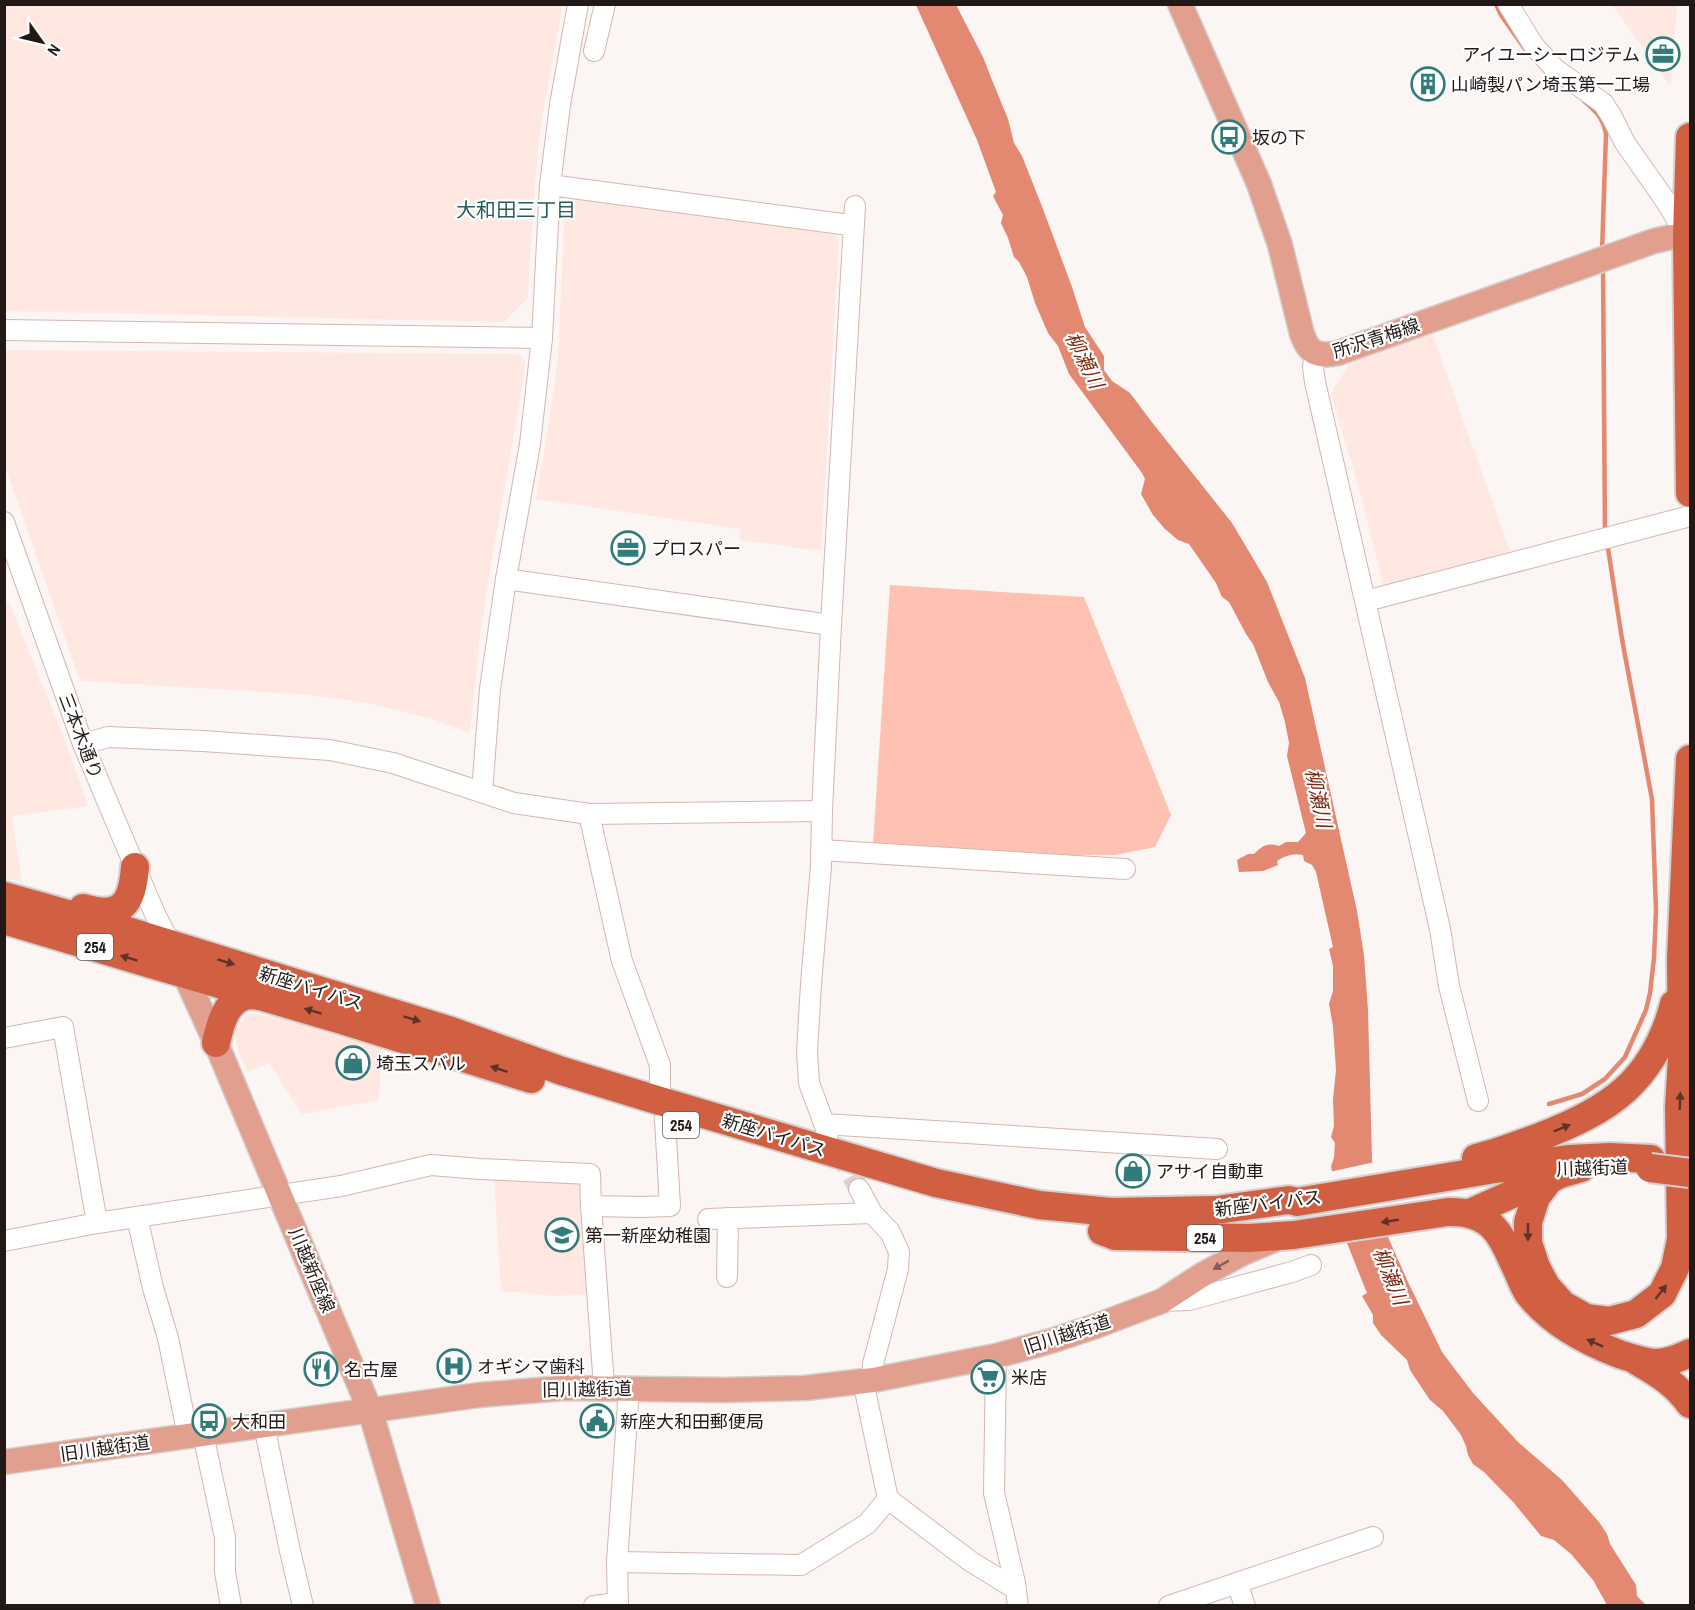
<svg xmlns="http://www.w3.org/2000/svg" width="1695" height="1610" viewBox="0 0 1695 1610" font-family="'Archivo Narrow','Noto Sans JP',sans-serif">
  <rect width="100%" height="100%" fill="#fbf5f4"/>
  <g fill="#ffe8e2">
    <polygon points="5,4 563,5 543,112 538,149 531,237 528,298 504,322 5,311"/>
    <polygon points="1612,5 1677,5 1671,87"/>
    <polygon points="570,196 834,234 839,241 821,551 739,540 740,529 536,499 550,415 558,359 565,200"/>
    <polygon points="1432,333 1511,554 1384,588 1358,485 1331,394 1351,361"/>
    <polygon points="5,350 518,354 525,361 520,401 491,564 480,636 470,733 432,719 377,705 312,695 80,681 5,466"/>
    <polygon points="5,602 9,602 70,753 88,806 12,816 22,882 5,878"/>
    <polygon points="249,1013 276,1017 381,1048 379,1100 302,1114 269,1063 248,1072 239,1053 233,1031"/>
    <polygon points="494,1176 586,1179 593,1294 554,1296 501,1291"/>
  </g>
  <polygon fill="#ffc1b1" points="890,585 1084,597 1171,815 1155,847 1115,855 1049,855 873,844"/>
  <path fill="#e38871" d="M916 5H956L983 57 992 80 1008 119 1014 143 1022 156 1043 209 1072 287 1085 327 1104 356V370L1112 381 1130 393 1151 421 1232 523 1267 582 1305 678 1357 911 1364 955 1368 1010 1372 1160 1380 1205 1388 1237 1408 1282 1442 1352 1473 1393 1518 1442 1562 1480 1599 1522 1607 1534 1610 1544 1636 1585 1637 1596 1646 1605H1607L1593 1580 1571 1554 1554 1540 1541 1536 1514 1503 1484 1472 1473 1464 1468 1455 1466 1446 1461 1435 1443 1411 1430 1400 1410 1370 1407 1360 1381 1335 1373 1323V1315L1362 1296 1367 1293 1347 1243 1331 1166 1334 1158 1335 1143 1331 1137 1334 1126 1333 1100 1336 1070 1333 1026 1329 1004 1333 991V966L1329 949 1333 947 1316 872 1312 865 1304 861 1303 855C1294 853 1286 855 1277 861L1278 865 1263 871 1239 872 1237 860 1248 854H1254C1262 846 1267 842 1279 846L1286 842H1298L1306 833 1287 756 1289 743 1285 722 1279 702 1268 682 1253 644 1246 634 1229 602 1222 597 1216 583 1189 544 1178 540 1165 529 1153 515 1141 494 1145 479 1142 473 1069 374 1058 346 1048 333 1035 303 1027 277 1019 262 1014 257 1008 238 1001 223 1003 215 993 196 996 192 977 140Z"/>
  <polygon fill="#fbf5f4" points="1375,1162 1383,1205 1391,1235 1343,1243 1329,1172"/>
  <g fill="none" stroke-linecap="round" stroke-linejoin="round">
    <g stroke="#e38871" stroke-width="4.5">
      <polyline points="1496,4 1501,15 1527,52"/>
      <path d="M1584 101C1596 111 1603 118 1606 134L1602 252"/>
      <polyline points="1603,266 1605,534"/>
      <polyline points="1549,1104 1582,1094 1605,1079 1625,1057 1646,1010 1650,993 1654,958 1656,911 1652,799 1622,639 1607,542"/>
    </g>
    <polyline stroke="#dad4d3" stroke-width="20" stroke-dasharray="20 10" stroke-linecap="butt" points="837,1150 859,1189"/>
    <g stroke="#d3b7b0" stroke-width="22">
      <g id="minor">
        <polyline points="1508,4 1534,46 1555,69 1603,103 1612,117 1625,143 1663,197 1687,236"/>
        <polyline points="594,51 605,4"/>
        <polyline points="550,185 842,224 854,224"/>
        <polyline points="4,330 542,338"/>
        <polyline points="1315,353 1313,367 1315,382 1440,929 1449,986 1478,1101"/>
        <polyline points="4,522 83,744 155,914 170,944"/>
        <polyline points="506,579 831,625"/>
        <polyline points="1366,601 1690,516"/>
        <polyline points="83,744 108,737 203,741 330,750 393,763 514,803 589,814 822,811"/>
        <polyline points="482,792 490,689 506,579 530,444 542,338 550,185 560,105 578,4"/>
        <polyline points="589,814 622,961 660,1065 660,1101"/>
        <polyline points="821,850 1125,869"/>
        <polyline points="4,1038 63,1027 97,1223"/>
        <polyline points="824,1124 1217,1149"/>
        <polyline points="828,1134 809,1083 807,1052 811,984 821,866 822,811 831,625 855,206"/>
        <polyline points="859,1189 872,1213 890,1232 899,1252 898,1269 873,1364 873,1380"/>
        <polyline points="591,1206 642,1207 670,1206 665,1120"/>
        <polyline points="137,1217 153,1288 168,1338 188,1436"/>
        <polyline points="708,1219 872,1213"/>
        <polyline points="4,1241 97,1223 341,1186 431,1165 480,1169 590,1174 591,1206 604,1387"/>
        <polyline points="727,1277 728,1218"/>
        <polyline points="1162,1301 1189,1300 1292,1272 1311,1265"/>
        <polyline points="996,1356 994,1493 1015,1583 1018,1606"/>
        <polyline points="863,1381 888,1499 970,1561 1009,1585 1015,1583"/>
        <polyline points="264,1425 290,1551 303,1606"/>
        <polyline points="203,1434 225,1537 225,1572 231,1606"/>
        <polyline points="617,1562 801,1565 867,1524 888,1499"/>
        <polyline points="1237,1583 1245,1606"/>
        <polyline points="594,1606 617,1603"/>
        <polyline points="618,1606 617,1562 629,1388"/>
        <polyline points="1169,1606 1373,1537"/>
      </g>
    </g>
    <g stroke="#d3d1d0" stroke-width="27">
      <g id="major">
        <path d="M1180 4 1259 184 1280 245 1302 334C1309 354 1318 357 1338 353L1654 241 1672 237H1690"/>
        <polyline points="179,962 216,1043 370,1410 428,1606"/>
        <polyline points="4,1462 479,1395 564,1388 725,1390 805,1388 873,1380 996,1356 1051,1341 1096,1326 1162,1301 1202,1275 1243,1253 1274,1240"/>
      </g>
    </g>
    <g stroke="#d3d1d0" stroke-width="32">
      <g id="highway">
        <polyline points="1690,137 1687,236 1690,493"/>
        <polyline points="4,896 124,930 451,1031 562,1071 660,1101 936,1183 1039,1205 1111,1212 1216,1210 1289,1200 1297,1202 1495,1169 1570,1159 1610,1157 1651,1159"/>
        <path d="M83 908C121 919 132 905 135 867"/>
        <polyline points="4,920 151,964 342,1020 531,1079"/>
        <path d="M216 1043C220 1025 226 998 249 995 253 995 259 996 263 996"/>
        <path d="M1476 1158C1497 1153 1517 1145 1537 1138 1609 1111 1654 1081 1674 1004"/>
        <polyline points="1581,1168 1560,1174 1549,1180 1536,1197 1528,1222 1528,1243 1536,1267 1546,1286 1563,1305 1586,1318 1609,1321 1636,1314 1662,1294 1675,1268 1681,1239 1679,1107 1682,1058 1681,958 1690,759"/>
        <polyline points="1470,1213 1530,1186 1549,1180"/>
        <path d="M1102 1231 1115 1236 1249 1238 1294 1235 1448 1212C1494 1211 1501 1236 1518 1272 1521 1279 1524 1287 1528 1293 1551 1323 1585 1341 1619 1354 1631 1358 1643 1362 1655 1363 1668 1363 1679 1358 1690 1353"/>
        <path d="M1637 1361C1658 1373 1676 1384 1690 1404"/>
      </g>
    </g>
    <use href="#minor" stroke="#fff" stroke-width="20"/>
    <use href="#major" stroke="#e39f8e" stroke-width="24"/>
    <use href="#highway" stroke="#d15f42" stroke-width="28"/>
    <g stroke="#d3d1d0" stroke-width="32" stroke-linecap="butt">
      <polyline id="highway-bridge" points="1650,1168 1690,1173"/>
    </g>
    <use href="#highway-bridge" stroke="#d15f42" stroke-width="28"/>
  </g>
  <defs><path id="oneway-solid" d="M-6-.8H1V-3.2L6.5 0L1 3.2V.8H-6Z" transform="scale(1.5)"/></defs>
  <g fill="#5f3225">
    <use href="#oneway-solid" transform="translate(129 958) rotate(-163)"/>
    <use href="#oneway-solid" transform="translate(226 962) rotate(17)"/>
    <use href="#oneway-solid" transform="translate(313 1011) rotate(-163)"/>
    <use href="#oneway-solid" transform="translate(412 1019) rotate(17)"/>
    <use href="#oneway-solid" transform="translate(499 1069) rotate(-162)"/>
    <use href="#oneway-solid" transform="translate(1680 1101) rotate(-88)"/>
    <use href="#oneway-solid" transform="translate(1562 1128) rotate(-23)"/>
    <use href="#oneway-solid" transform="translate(1390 1221) rotate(171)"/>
    <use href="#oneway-solid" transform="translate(1528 1232) rotate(90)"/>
    <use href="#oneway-solid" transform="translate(1661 1292) rotate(-52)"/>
    <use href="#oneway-solid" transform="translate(1595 1343) rotate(-156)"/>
  </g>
  <use fill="#825c52" href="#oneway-solid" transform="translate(1221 1265) rotate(151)"/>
  <defs>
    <g id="office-ring" transform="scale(1.725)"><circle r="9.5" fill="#fff" stroke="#317b7a" stroke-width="1.5"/><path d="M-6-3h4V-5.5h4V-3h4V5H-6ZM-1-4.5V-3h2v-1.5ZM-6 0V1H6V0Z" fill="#317b7a"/></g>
    <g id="building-ring" transform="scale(1.725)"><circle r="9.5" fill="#fff" stroke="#317b7a" stroke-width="1.5"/><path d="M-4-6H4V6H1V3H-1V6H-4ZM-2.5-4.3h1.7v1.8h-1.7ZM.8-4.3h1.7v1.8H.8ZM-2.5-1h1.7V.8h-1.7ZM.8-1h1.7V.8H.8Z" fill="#317b7a"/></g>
    <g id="bus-ring" transform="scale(1.725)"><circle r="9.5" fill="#fff" stroke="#317b7a" stroke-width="1.5"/><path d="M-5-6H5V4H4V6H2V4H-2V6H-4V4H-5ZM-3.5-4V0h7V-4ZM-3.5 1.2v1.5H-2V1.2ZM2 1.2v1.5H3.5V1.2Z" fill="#317b7a"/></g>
    <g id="shop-ring" transform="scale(1.725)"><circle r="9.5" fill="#fff" stroke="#317b7a" stroke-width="1.5"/><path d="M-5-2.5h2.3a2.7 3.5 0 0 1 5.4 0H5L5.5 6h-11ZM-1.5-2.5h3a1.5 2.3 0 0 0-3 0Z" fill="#317b7a"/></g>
    <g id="school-ring" transform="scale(1.725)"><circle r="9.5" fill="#fff" stroke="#317b7a" stroke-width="1.5"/><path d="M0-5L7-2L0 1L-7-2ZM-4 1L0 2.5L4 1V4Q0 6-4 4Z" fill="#317b7a"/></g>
    <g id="hospital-ring" transform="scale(1.725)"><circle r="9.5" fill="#fff" stroke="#317b7a" stroke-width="1.5"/><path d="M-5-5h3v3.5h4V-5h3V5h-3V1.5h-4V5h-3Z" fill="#317b7a"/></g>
    <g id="restaurant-ring" transform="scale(1.725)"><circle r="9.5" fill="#fff" stroke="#317b7a" stroke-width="1.5"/><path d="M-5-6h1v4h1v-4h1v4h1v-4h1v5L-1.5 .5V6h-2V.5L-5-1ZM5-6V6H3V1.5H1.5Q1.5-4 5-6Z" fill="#317b7a"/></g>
    <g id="supermarket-ring" transform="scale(1.725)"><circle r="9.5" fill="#fff" stroke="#317b7a" stroke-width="1.5"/><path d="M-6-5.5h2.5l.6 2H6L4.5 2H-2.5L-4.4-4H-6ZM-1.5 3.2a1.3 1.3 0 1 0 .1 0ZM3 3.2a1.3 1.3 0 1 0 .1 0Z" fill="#317b7a"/></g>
    <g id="civic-ring" transform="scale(1.725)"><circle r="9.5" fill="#fff" stroke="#317b7a" stroke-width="1.5"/><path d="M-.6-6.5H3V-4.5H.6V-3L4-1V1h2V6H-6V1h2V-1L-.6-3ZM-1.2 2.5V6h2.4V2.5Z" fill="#317b7a"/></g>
  </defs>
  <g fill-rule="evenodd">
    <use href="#office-ring" x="1663" y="54"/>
    <use href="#building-ring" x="1428" y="84"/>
    <use href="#bus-ring" x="1229" y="137"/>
    <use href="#office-ring" x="628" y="548"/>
    <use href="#shop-ring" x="353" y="1063"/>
    <use href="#shop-ring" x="1133" y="1171"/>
    <use href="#school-ring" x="562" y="1235"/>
    <use href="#hospital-ring" x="454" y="1366"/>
    <use href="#restaurant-ring" x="321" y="1369"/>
    <use href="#supermarket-ring" x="988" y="1377"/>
    <use href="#bus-ring" x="209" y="1421"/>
    <use href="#civic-ring" x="597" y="1421"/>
  </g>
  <g text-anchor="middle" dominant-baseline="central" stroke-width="4.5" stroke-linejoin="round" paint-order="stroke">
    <g fill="#fff" stroke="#645e5c" stroke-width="1.5">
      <rect x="77" y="934" width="36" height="26" rx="4.5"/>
      <rect x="663" y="1112" width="36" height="26" rx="4.5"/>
      <rect x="1187" y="1225" width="36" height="26" rx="4.5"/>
    </g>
    <g font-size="16" font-weight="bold" fill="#221916">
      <text x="95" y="947">254</text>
      <text x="681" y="1125">254</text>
      <text x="1205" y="1238">254</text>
    </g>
    <g font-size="18" fill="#221916" stroke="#fff" text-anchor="start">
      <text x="1640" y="54" text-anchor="end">アイユーシーロジテム</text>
      <text x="1451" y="84">山崎製パン埼玉第一工場</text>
      <text x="1252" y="137">坂の下</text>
      <text x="651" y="548">プロスパー</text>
      <text x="376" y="1063">埼玉スバル</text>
      <text x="1156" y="1171">アサイ自動車</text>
      <text x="585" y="1235">第一新座幼稚園</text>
      <text x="477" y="1366">オギシマ歯科</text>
      <text x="344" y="1369">名古屋</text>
      <text x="1011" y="1377">米店</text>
      <text x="232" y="1421">大和田</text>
      <text x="620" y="1421">新座大和田郵便局</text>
    </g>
    <g font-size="18" fill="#221916" stroke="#fff">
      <text transform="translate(1376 338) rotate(-18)">所沢青梅線</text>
      <text transform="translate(81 736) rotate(69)">三本木通り</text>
      <text transform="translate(311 988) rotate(17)">新座バイパス</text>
      <text transform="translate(774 1135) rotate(17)">新座バイパス</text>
      <text transform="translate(1592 1168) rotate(-2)">川越街道</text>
      <text transform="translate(1268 1203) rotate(-7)">新座バイパス</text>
      <text transform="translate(312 1270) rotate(67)">川越新座線</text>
      <text transform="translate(1067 1334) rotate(-18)">旧川越街道</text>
      <text transform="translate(587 1389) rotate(-1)">旧川越街道</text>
      <text transform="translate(105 1448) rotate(-8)">旧川越街道</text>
    </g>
    <g font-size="20" fill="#245e5e" stroke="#fff">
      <text x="516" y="209">大和田三丁目</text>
    </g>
    <g font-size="20" font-style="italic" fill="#7a2914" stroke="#fff">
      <text transform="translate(1085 360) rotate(64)">柳瀬川</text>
      <text transform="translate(1319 798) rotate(78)">柳瀬川</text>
      <text transform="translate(1391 1276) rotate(68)">柳瀬川</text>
    </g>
  </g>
  <rect width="1695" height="1610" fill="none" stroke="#221916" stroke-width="12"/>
  <g transform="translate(42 42) rotate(124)" stroke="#ffffff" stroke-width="4.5" paint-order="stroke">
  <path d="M0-4.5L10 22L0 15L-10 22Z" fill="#221916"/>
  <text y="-9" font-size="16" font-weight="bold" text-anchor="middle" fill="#221916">N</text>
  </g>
</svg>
